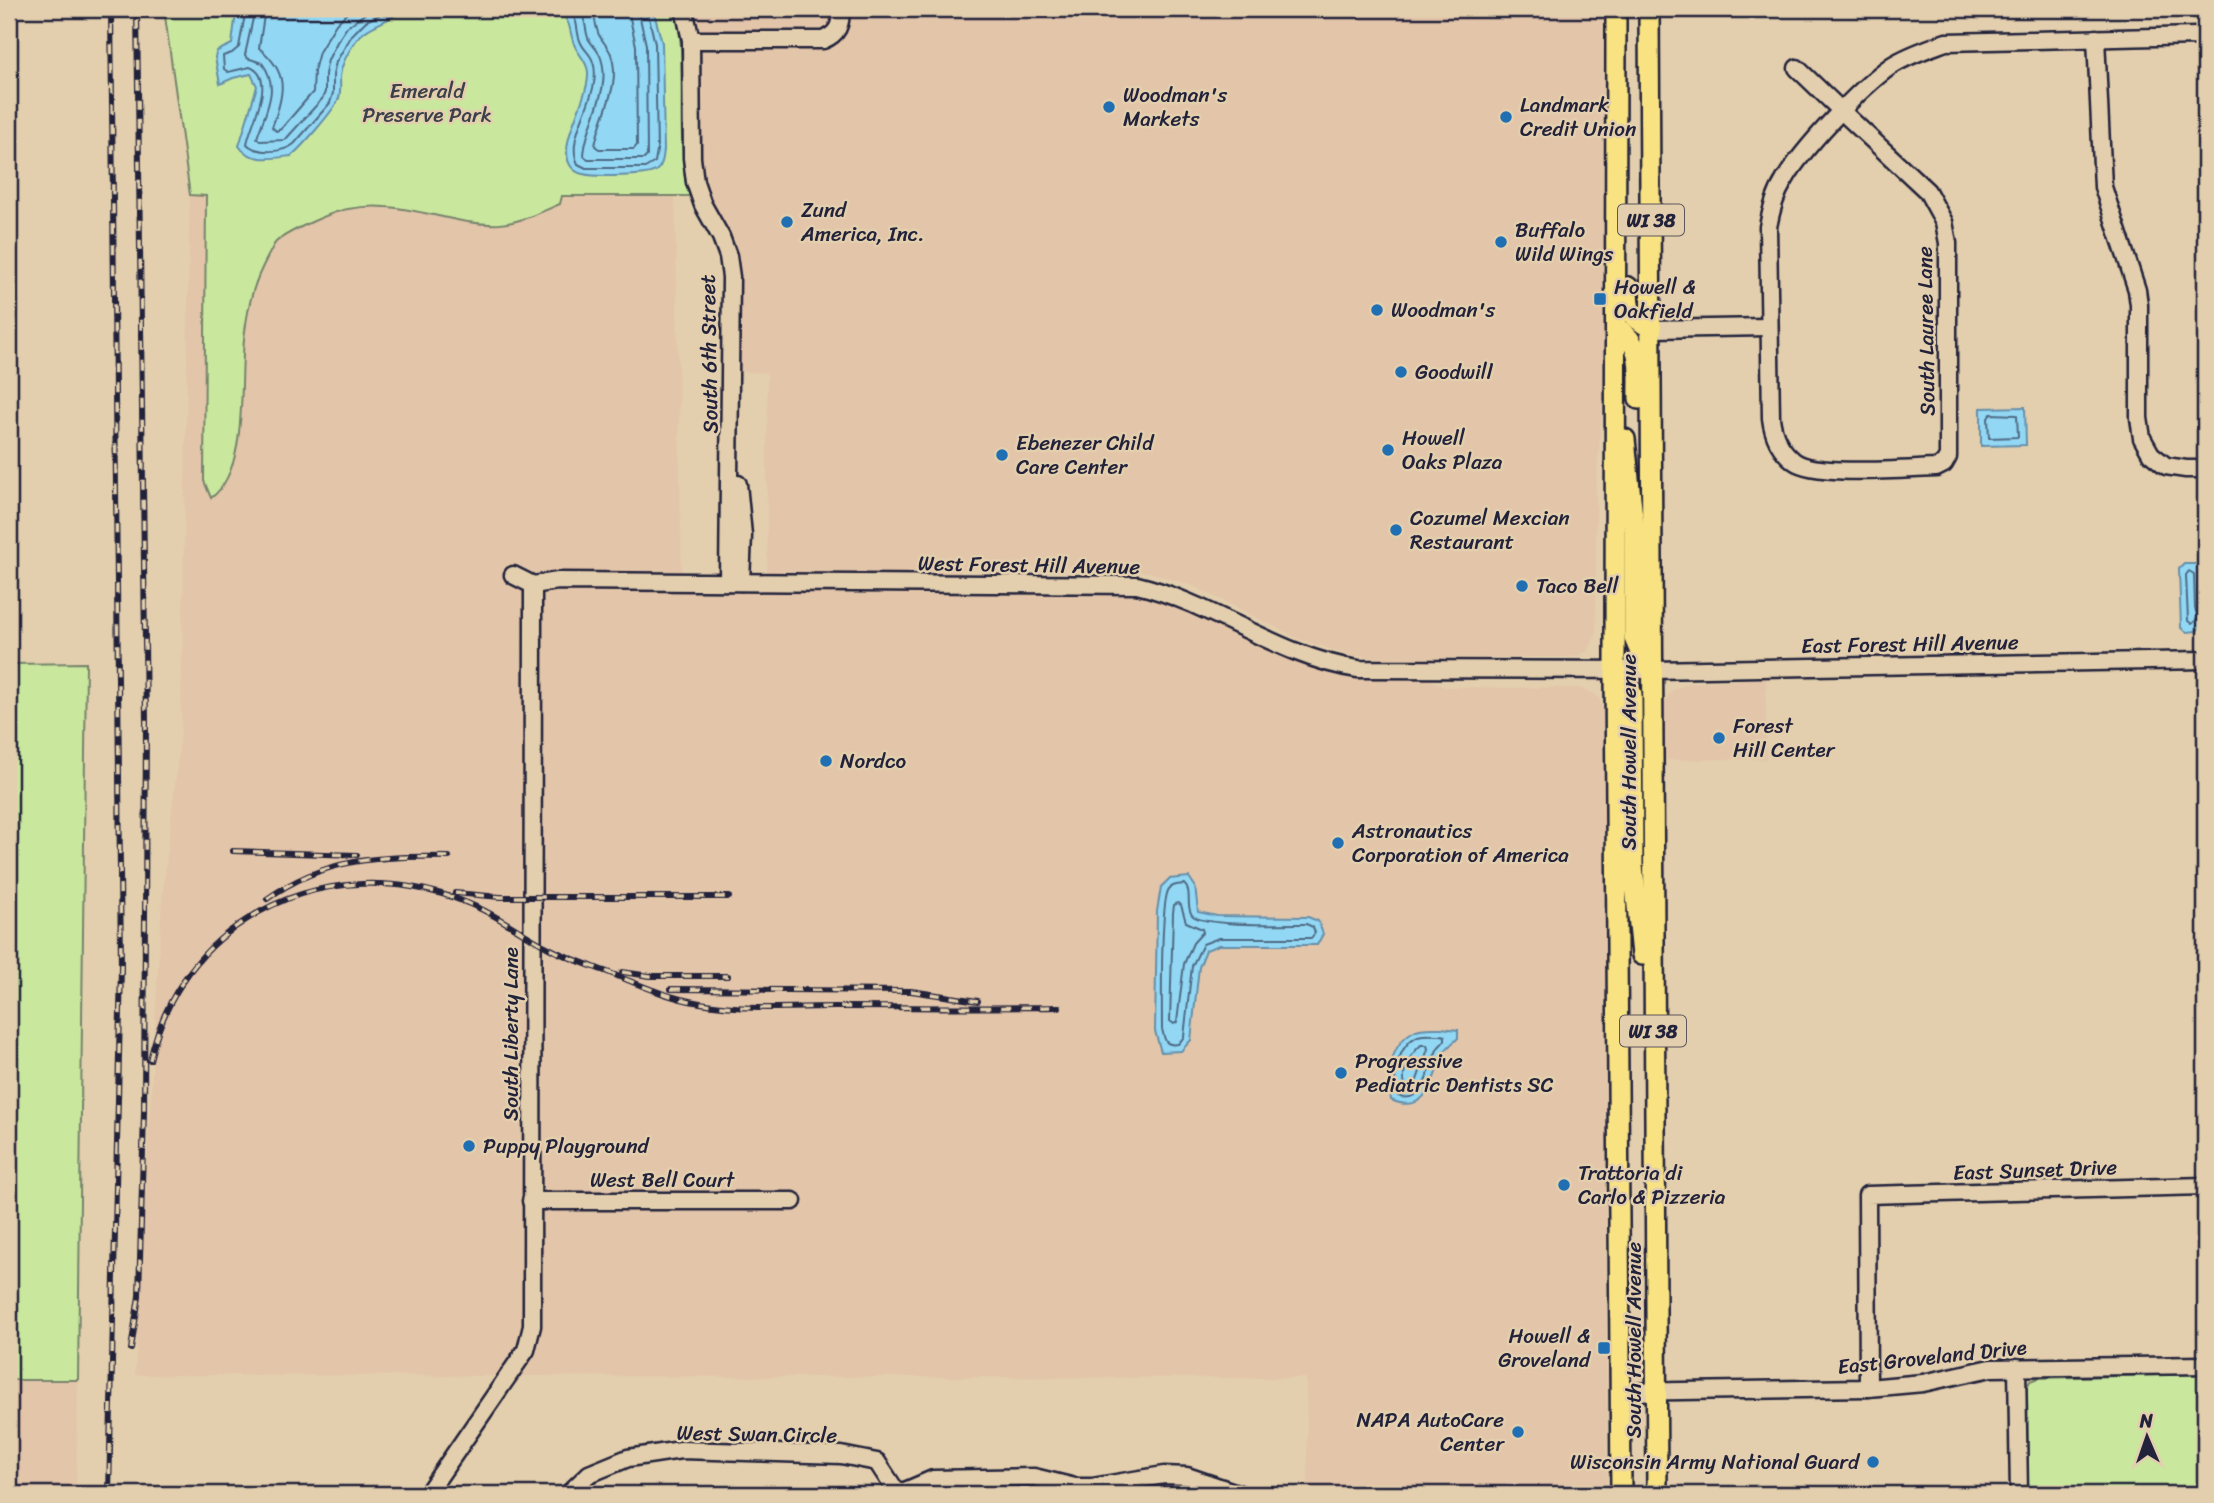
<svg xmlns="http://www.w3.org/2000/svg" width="2214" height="1503" viewBox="0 0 2214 1503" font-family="Sriracha,sans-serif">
  <rect width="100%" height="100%" fill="#e3cfad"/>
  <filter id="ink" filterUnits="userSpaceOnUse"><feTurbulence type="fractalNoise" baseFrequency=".0143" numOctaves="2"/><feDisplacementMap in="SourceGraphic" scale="14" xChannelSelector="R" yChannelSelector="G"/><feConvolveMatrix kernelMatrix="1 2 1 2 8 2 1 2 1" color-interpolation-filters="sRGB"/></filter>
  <g filter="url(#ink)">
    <g fill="#e3c5a9">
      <polygon points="675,9 1603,9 1603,397 1596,485 1596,634 1588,651 1575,657 1390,658 1352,656 1301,640 1193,586 1149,572 1090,567 961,569 961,590 1136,593 1153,597 1208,620 1285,658 1332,675 1364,679 1431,680 1444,687 1580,688 1595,694 1600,701 1603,709 1605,974 1607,1494 1308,1494 1306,1378 135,1375 162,901 181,731 190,195 675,197 682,590 767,590 767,373 722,370 723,275 715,244 690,196 683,172 681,130 682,45"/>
      <polygon points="1766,678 1766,759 1663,760 1663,709 1668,695 1673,690 1689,683"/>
      <polygon points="9,1380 78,1380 76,1494 9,1494"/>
    </g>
    <g fill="#cae79e" stroke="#76846c" stroke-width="2">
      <path d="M164 9H675C686 51 680 95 682 138 684 159 682 177 690 196H562L560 204C541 212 521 222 500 224 461 226 424 209 385 207 374 206 359 207 348 209 333 211 287 232 276 242 273 245 271 251 268 256 254 282 249 301 245 331 238 375 251 468 211 498L204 481 206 196 190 195Z"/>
      <polygon points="86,663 78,1380 9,1380 9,664"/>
      <polygon points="2205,1374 2205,1494 2028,1494 2027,1387 2030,1381 2038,1378"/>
    </g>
    <g fill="#92d8f4" stroke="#658faa" stroke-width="2">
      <path d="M240 9H403C389 23 367 24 355 42 348 52 341 64 340 77 340 84 341 91 339 98 336 108 301 148 291 156 274 158 250 163 239 146L257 86 251 74 233 78 220 84 215 57 217 51 232 44 235 20Z"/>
      <path d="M554 9H653L662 43 664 150C663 157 663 165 657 170 650 177 594 177 583 174 578 173 573 170 570 165 557 142 590 98 588 72 587 60 578 55 574 44 567 25 574 23 554 9Z"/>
      <polygon points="2025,407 2026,445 1981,446 1981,408"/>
      <polygon points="2184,564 2196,564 2201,568 2202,625 2197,631 2187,632 2181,628 2179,569"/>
      <polygon points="1189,877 1195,886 1198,912 1217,916 1308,917 1318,921 1323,934 1317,945 1219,945 1206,950 1199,967 1191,1040 1181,1051 1161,1052 1155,1031 1157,911 1161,887 1169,879"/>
      <path d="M1441 1028 1458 1030V1038C1453 1043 1446 1048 1443 1054 1432 1079 1428 1116 1391 1100 1387 1076 1389 1045 1414 1031 1420 1027 1433 1028 1441 1028Z"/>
    </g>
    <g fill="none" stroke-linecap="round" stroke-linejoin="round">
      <g stroke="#4f6b85" stroke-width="2">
        <path d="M246 9 239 47 232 53 223 56 224 69 228 72 250 67C278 78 250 124 247 144 257 154 283 153 294 144L330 103 333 93V75L336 62 352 35 366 21 392 9"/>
        <path d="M255 9 245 55 247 58 262 63C281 88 265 112 257 138L260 141 285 140 322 99 325 92V74L328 60 337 42 347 27 371 9"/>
        <path d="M265 9 259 48C289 72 285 93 272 127L276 131 281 129 313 92 314 71 319 52 336 24 351 9"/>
        <path d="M566 9C582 22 574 29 581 43 584 50 591 54 593 62 604 94 563 135 578 164L586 168H645L655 162 657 150 655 44 647 9"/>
        <path d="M578 9C588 21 584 30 589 40 593 46 599 51 601 58 612 91 585 124 584 156L588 159H644L647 156 646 45 638 9"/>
        <path d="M591 9C596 17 595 27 599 35 603 42 608 47 611 54 622 86 600 115 595 146L599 149H634L637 145 636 46 628 9"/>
        <polygon points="1991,414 2017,415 2018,437 1989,438 1988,418"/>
        <polygon points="2189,571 2194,574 2195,609 2199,617 2192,624 2188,621 2186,575"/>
        <path d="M1184 884C1193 892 1185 906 1192 915 1201 927 1288 924 1306 924L1313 927 1315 933 1311 938H1219L1203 944 1192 966 1184 1037 1178 1044C1165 1046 1165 1041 1162 1029 1162 1008 1160 900 1169 889 1173 884 1179 885 1184 884Z"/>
        <polygon points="1178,903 1181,905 1186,922 1202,929 1203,932 1193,943 1184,964 1177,1022 1174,1024 1170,1021 1173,913 1174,905"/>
        <path d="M1441 1035 1445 1036V1040C1443 1043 1440 1045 1438 1048 1429 1064 1426 1106 1398 1096 1391 1078 1398 1045 1418 1036 1424 1034 1434 1035 1441 1035Z"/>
        <path d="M1421 1045H1427L1428 1049 1417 1080 1406 1087C1399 1073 1410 1055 1421 1045Z"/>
      </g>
      <g stroke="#22223b" stroke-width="21">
        <g id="minor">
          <polyline points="684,9 691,40 692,158 695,182 703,205 721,237 728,256 731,277 728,582"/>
          <polyline points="2096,38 2103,187 2137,290 2139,305 2139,418 2142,438 2151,454 2166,466 2186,469 2205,469"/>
          <path d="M691 40H823C838 34 841 25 841 9"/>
          <path d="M1797 68 1850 119 1927 191 1944 222 1948 243V457L1944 464 1936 468C1906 469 1815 477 1794 461 1780 450 1773 435 1771 418L1768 227C1771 210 1775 195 1784 181 1802 149 1861 87 1891 66 1908 55 1927 49 1946 42L2197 36 2205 38"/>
          <polyline points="1652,329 1768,327"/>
          <polyline points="738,484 743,535 741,582"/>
          <path d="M513 575 533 585 558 581 1137 585C1213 603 1280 658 1358 669L1652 670 2205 660"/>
          <polyline points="531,1201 793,1201"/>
          <polyline points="2017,1367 2019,1494"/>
          <polyline points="1868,1388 1867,1195 2205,1186"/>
          <polyline points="1621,1392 1868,1388 1923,1383 1991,1368 2205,1365"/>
          <polyline points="427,1494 526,1350 532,1326 533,585"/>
          <polyline points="568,1494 589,1474 628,1458 681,1450 841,1455 877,1462 898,1494"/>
          <polyline points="898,1494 933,1479 1034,1477 1075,1487 1092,1487 1164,1475 1187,1476 1240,1494"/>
        </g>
      </g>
      <g stroke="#22223b" stroke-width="24">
        <g id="major">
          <polyline points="1616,9 1615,670 1621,1494"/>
          <polyline points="1649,9 1657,1494"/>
          <path d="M1628 287C1628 312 1630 317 1652 329"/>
          <path d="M1616 326C1645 347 1638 368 1639 399"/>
          <polyline points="1625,439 1634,528 1634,638 1643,659 1652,670"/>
          <polyline points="1615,670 1626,680 1632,694 1633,866 1642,955"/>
        </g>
      </g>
      <use href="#minor" stroke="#e3cfad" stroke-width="16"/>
      <use href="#major" stroke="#f8e281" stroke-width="19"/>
      <g stroke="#22223b" stroke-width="6">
        <g id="rail">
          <polyline points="233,851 357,855"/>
          <polyline points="455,893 500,897 729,897"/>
          <path d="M267 899C325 857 381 856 449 857"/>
          <polyline points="622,972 650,976 728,976"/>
          <polyline points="671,989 911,991 978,1001"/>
          <path d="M150 1060C163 1002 195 952 246 920 317 874 407 873 483 910 505 921 525 935 547 947 567 958 589 965 610 973 640 985 669 998 700 1003 745 1011 792 1007 837 1007 911 1007 985 1008 1059 1007"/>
          <polyline points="131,1349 139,1296 144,1112 146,722 137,9"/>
          <polyline points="109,1494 121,967 111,9"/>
        </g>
      </g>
      <use href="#rail" stroke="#e3cfad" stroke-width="3.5" stroke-dasharray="10" stroke-linecap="butt"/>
    </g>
  </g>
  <g fill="#1f6fb2" stroke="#e3cfad" stroke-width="2.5">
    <circle cx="1109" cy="107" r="7"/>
    <circle cx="1506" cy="117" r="7"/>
    <circle cx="787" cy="222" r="7"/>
    <circle cx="1501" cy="242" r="7"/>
    <rect x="1593" y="292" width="14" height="14" rx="3.5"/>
    <circle cx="1377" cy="310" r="7"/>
    <circle cx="1401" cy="372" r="7"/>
    <circle cx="1388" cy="450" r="7"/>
    <circle cx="1002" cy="455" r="7"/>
    <circle cx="1396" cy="530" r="7"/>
    <circle cx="1522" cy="586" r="7"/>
    <circle cx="1719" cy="738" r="7"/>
    <circle cx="826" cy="761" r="7"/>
    <circle cx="1338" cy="843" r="7"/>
    <circle cx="1341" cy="1073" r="7"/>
    <circle cx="469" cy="1146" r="7"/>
    <circle cx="1564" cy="1185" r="7"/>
    <rect x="1597" y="1341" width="14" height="14" rx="3.5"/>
    <circle cx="1518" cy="1432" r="7"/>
    <circle cx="1873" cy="1462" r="7"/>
  </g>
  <g text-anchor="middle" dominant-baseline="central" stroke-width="5" stroke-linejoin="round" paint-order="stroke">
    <g fill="#e3cfad" stroke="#5c565d" stroke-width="2">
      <rect x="1618" y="204.5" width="66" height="31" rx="5"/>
      <rect x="1620" y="1015.5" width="66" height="31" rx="5"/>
    </g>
    <g font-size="19" font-weight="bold" fill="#22223b">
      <text x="1651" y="220">WI 38</text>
      <text x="1653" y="1031">WI 38</text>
    </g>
    <g font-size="21" fill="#3b404a" stroke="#e3cfad">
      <text x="427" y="91">Emerald<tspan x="427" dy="24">Preserve Park</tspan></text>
    </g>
    <g font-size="21" fill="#22223b" stroke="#e3cfad" text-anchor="start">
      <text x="1123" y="95">Woodman's<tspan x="1123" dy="24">Markets</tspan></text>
      <text x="1520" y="105">Landmark<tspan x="1520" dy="24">Credit Union</tspan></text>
      <text x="801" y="210">Zund<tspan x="801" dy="24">America, Inc.</tspan></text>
      <text x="1515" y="230">Buffalo<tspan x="1515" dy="24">Wild Wings</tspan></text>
      <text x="1614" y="287">Howell &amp;<tspan x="1614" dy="24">Oakfield</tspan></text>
      <text x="1391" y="310">Woodman's</text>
      <text x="1415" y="372">Goodwill</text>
      <text x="1402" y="438">Howell<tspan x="1402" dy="24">Oaks Plaza</tspan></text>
      <text x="1016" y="443">Ebenezer Child<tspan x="1016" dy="24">Care Center</tspan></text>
      <text x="1410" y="518">Cozumel Mexcian<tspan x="1410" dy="24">Restaurant</tspan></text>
      <text x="1536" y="586">Taco Bell</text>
      <text x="1733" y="726">Forest<tspan x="1733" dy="24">Hill Center</tspan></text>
      <text x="840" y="761">Nordco</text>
      <text x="1352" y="831">Astronautics<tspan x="1352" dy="24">Corporation of America</tspan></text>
      <text x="1355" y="1061">Progressive<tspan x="1355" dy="24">Pediatric Dentists SC</tspan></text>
      <text x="483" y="1146">Puppy Playground</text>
      <text x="1578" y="1173">Trattoria di<tspan x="1578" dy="24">Carlo &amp; Pizzeria</tspan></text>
      <text x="1590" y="1336" text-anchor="end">Howell &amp;<tspan x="1590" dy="24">Groveland</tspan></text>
      <text x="1504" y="1420" text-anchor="end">NAPA AutoCare<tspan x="1504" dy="24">Center</tspan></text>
      <text x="1859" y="1462" text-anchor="end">Wisconsin Army National Guard</text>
    </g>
    <g font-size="21" fill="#22223b" stroke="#e3cfad">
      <text transform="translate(1926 331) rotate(-91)">South Lauree Lane</text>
      <text transform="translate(709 354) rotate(-91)">South 6th Street</text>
      <text transform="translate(1029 565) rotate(1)">West Forest Hill Avenue</text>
      <text transform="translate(1910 644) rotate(-1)">East Forest Hill Avenue</text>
      <text transform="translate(1629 752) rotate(-90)">South Howell Avenue</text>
      <text transform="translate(511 1034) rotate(-90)">South Liberty Lane</text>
      <text transform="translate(2035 1170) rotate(-2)">East Sunset Drive</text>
      <text x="662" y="1180">West Bell Court</text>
      <text transform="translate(1634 1340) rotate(-90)">South Howell Avenue</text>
      <text transform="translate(1932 1357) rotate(-6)">East Groveland Drive</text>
      <text transform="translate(757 1434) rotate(1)">West Swan Circle</text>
    </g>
  </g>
  <rect width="2214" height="1503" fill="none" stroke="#e3cfad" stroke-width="35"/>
  <rect x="18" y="18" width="2179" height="1468" fill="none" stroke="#22223b" stroke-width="2.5" filter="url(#ink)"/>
  <g transform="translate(2147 1437) rotate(358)" stroke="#e3cfad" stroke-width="5" paint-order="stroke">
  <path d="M0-5L12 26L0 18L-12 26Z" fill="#22223b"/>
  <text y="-10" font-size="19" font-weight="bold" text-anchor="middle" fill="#22223b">N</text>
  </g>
</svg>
